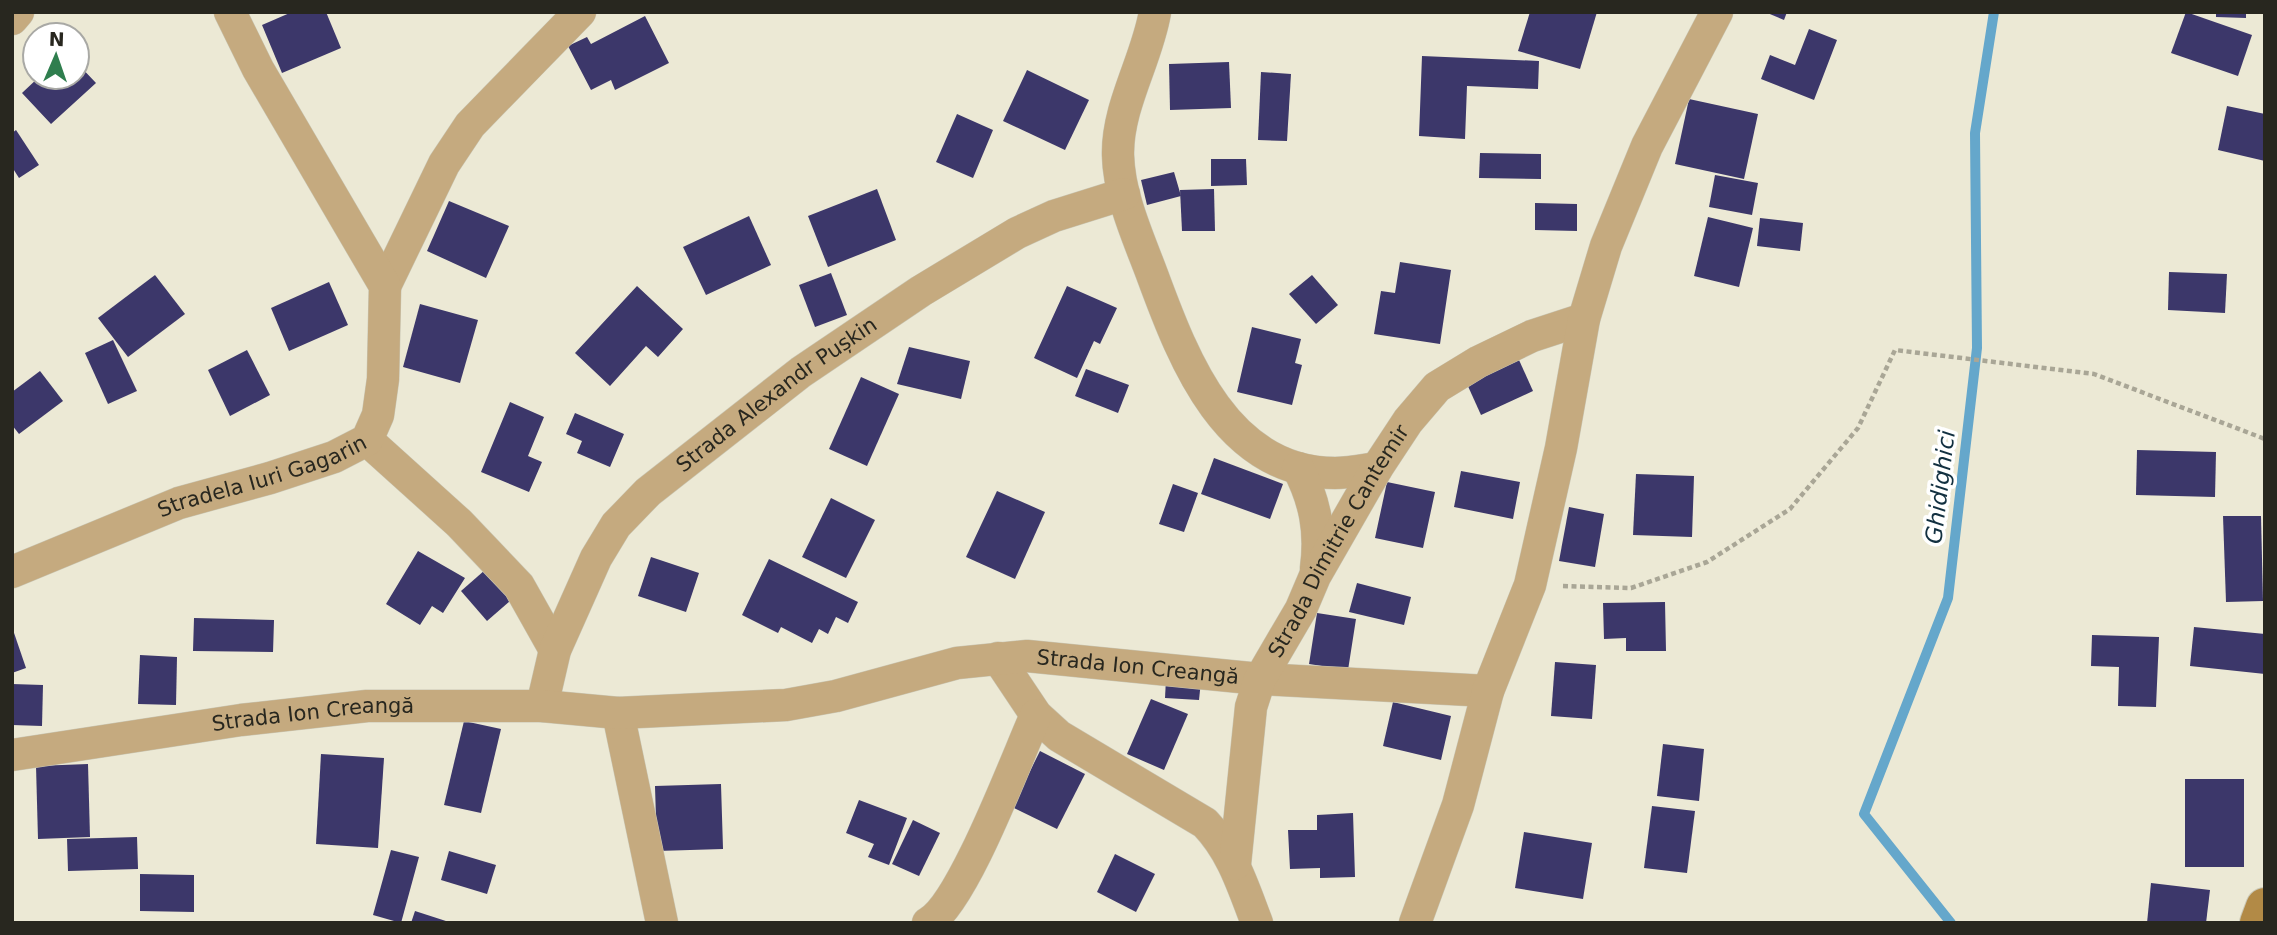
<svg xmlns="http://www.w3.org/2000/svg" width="2277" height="935" viewBox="0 0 2277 935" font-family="'DejaVu Sans',sans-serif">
  <rect width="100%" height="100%" fill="#ece9d5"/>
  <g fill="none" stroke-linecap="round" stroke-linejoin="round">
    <polyline stroke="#65a7cb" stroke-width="10" points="1951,923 1864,814 1948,598 1977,348 1975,133 1994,12"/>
  </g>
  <g fill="#3c376a">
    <polygon points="292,12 326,12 341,48 282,73 262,25"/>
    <polygon points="1530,12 1597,12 1580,69 1518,51"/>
    <polygon points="1765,12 1787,12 1784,20"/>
    <polygon points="2186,12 2252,35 2238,76 2171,53"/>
    <polygon points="2216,12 2246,12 2246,18 2216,17"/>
    <polygon points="645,16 669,63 615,90 611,80 591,90 568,46 587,37 591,44"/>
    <polygon points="1809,29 1837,40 1814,100 1761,79 1770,55 1795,65"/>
    <polygon points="1422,56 1539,61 1538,89 1467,86 1465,139 1419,136"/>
    <polygon points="1229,62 1231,108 1170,110 1169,64"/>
    <polygon points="77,63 96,83 51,124 22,93 39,77 77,77"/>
    <polygon points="1027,70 1089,100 1065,150 1003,121"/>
    <polygon points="1261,72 1291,74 1287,141 1258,140"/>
    <polygon points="1689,99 1758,114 1744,179 1675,164"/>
    <polygon points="2227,106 2265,114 2265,161 2218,150"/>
    <polygon points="957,114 993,130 973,178 936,162"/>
    <polygon points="16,130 39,165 19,178 12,167 12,133"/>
    <polygon points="1480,153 1541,154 1541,179 1479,178"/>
    <polygon points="1211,159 1246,159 1247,185 1211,186"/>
    <polygon points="1174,172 1181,196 1147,205 1141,180"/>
    <polygon points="1715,175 1758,183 1752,215 1709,207"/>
    <polygon points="877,189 896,240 828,267 808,216"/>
    <polygon points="1214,189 1215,231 1182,231 1180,190"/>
    <polygon points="449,201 509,226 486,278 427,251"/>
    <polygon points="1535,203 1577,204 1577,231 1535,230"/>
    <polygon points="749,216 771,265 706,295 683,247"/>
    <polygon points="1708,217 1753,228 1739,287 1694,276"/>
    <polygon points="1760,218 1803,223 1800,251 1757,246"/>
    <polygon points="1400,262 1451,270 1440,344 1374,334 1381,291 1395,293"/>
    <polygon points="2169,272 2227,274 2225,313 2168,310"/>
    <polygon points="831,273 847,315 815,327 799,285"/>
    <polygon points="155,275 185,314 128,357 98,318"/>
    <polygon points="1312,275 1338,305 1316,324 1289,294"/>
    <polygon points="329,282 348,325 289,351 271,308"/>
    <polygon points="637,286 683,329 658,357 646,346 610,386 575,353"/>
    <polygon points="1067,286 1117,308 1100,344 1094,341 1077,378 1034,358"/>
    <polygon points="420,304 478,320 460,383 403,367"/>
    <polygon points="1252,327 1301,339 1295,363 1302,365 1292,405 1237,392"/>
    <polygon points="113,340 137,391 108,404 85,353"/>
    <polygon points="909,347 970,361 961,399 897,384"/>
    <polygon points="247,350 270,395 230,416 208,370"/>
    <polygon points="1519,360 1533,391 1481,415 1467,384"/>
    <polygon points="1086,369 1129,385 1118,413 1075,396"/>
    <polygon points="40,371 63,401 19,434 12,425 12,392"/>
    <polygon points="861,377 899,394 867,466 829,449"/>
    <polygon points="510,402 544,417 528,456 542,462 529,492 481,472"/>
    <polygon points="575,413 624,434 610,467 577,453 582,441 566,434"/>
    <polygon points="2137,450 2216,452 2215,497 2136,495"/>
    <polygon points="1214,458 1283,484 1270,519 1201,494"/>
    <polygon points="1461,471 1520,482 1513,519 1454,507"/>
    <polygon points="1636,474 1694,476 1692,537 1633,535"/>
    <polygon points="1387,482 1435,492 1423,548 1375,538"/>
    <polygon points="1173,484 1198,493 1184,532 1159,524"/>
    <polygon points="997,491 1045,512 1015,579 966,557"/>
    <polygon points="831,498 875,520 846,578 802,557"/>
    <polygon points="1569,507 1604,514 1595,567 1559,561"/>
    <polygon points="2223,516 2261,516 2263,601 2226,602"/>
    <polygon points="418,551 465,578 443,613 432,606 420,625 386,604"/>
    <polygon points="651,557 699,573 686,612 638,596"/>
    <polygon points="769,559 858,602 848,623 836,617 828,634 819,629 812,643 781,627 778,633 742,615"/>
    <polygon points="485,570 511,600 487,621 461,591"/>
    <polygon points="1357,583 1411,597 1404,625 1349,612"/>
    <polygon points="1665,602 1666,651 1626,651 1626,638 1604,639 1603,603"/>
    <polygon points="1317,613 1356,619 1348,670 1309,664"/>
    <polygon points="194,618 274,620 273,652 193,651"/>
    <polygon points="12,627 26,668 12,673"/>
    <polygon points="2194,627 2265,634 2265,674 2190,666"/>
    <polygon points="2092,635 2159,637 2156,707 2118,706 2119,667 2091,666"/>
    <polygon points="140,655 177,657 176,705 138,704"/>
    <polygon points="1555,662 1596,665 1592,719 1551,716"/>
    <polygon points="1166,679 1201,681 1199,700 1165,698"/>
    <polygon points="12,684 43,685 42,726 12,725"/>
    <polygon points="1151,699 1188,714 1164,770 1127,754"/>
    <polygon points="1393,702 1451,716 1441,760 1383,746"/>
    <polygon points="464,721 501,729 481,813 444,805"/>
    <polygon points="1663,744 1704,749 1699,801 1657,796"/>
    <polygon points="1040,751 1085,774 1057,829 1012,807"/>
    <polygon points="321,754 384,758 378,848 316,844"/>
    <polygon points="88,764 90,837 38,839 36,766"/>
    <rect x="2185" y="779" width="59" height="88"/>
    <polygon points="721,784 723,849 657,851 655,786"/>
    <polygon points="859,800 907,818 889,865 868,857 874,844 846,833"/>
    <polygon points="1652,806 1695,811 1687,873 1644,868"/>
    <polygon points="1353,813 1355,877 1320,878 1320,868 1290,869 1288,830 1317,830 1317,815"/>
    <polygon points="913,820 940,833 919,876 892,864"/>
    <polygon points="1524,832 1592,843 1583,899 1515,888"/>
    <polygon points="137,837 138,869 68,871 67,839"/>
    <polygon points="391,850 419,857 401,923 373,915"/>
    <polygon points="449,851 496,865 487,894 441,880"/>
    <polygon points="1115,854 1155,874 1136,912 1097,892"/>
    <polygon points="140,874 194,875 194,912 140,911"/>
    <polygon points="2151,883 2210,890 2206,923 2147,923"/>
    <polygon points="415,911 449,922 449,923 411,923"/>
  </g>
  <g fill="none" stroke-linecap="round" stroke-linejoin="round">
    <g stroke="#c9c6b4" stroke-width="33">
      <g id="street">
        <path d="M1155 12C1147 60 1117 106 1118 155 1119 197 1139 239 1153 277 1184 361 1227 473 1335 473 1348 473 1363 470 1377 468"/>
        <polyline points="12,19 18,12"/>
        <polyline points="385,286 444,164 470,125 580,12"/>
        <polyline points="367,440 459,523 519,586 555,650"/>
        <path d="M1298 468C1315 501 1321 531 1316 568"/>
        <path id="s1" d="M12 572 179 503 270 478 334 457 367 440 378 415 383 379 385 286 258 69 230 12"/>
        <path d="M998 658 1036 715 1059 736 1205 823C1233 852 1243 887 1257 923"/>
        <path id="s2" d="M542 706 555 650 596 558 616 525 648 492 801 372 921 291 1017 233 1054 216 1124 194"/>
        <polyline points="618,713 662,923"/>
        <path id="s3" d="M12 755 241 720 367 706H542L618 713 786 705 836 696 957 663 1027 656 1260 679 1488 691"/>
        <path id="s4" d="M1235 864 1251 707 1260 679 1301 609 1315 576 1377 468 1408 421 1437 387 1478 362 1532 336 1584 319"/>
        <path d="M928 923C963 904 1017 757 1036 715"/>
        <polyline points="1415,923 1458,805 1488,691 1530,585 1561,448 1584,319 1606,246 1647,146 1717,12"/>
      </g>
    </g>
    <g stroke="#c9c6b4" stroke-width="40">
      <polyline id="secondary" points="2259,923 2265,907"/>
    </g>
    <polyline stroke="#a9a696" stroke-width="4.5" stroke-dasharray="5 3.5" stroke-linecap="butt" points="1563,586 1631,588 1707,562 1790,509 1858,428 1895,350 2094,374 2265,439"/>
    <use href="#street" stroke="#c5aa7f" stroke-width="32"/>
    <use href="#secondary" stroke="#b28a46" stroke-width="38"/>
  </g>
  <g text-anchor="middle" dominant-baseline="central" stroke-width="7" stroke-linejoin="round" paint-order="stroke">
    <g font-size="21" fill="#28271f" stroke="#fff">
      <text stroke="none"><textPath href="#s2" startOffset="404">Strada Alexandr Pușkin</textPath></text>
      <text stroke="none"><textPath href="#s1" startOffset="268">Stradela Iuri Gagarin</textPath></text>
      <text stroke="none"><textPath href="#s4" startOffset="346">Strada Dimitrie Cantemir</textPath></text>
      <text stroke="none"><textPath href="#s3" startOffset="1136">Strada Ion Creangă</textPath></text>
      <text stroke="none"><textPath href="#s3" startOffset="304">Strada Ion Creangă</textPath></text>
    </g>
    <g font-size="23" font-style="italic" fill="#123040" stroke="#fff">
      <text transform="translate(1940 487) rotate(-83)">Ghidighici</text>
    </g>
  </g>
  <rect width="2277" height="935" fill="none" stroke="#28271f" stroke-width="28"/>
  <g transform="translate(56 56) rotate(2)"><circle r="33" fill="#ffffff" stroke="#a9a9a5" stroke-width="2"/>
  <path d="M0-5L12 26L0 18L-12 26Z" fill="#2f7e4e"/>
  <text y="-10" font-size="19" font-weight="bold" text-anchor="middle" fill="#28271f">N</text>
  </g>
</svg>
